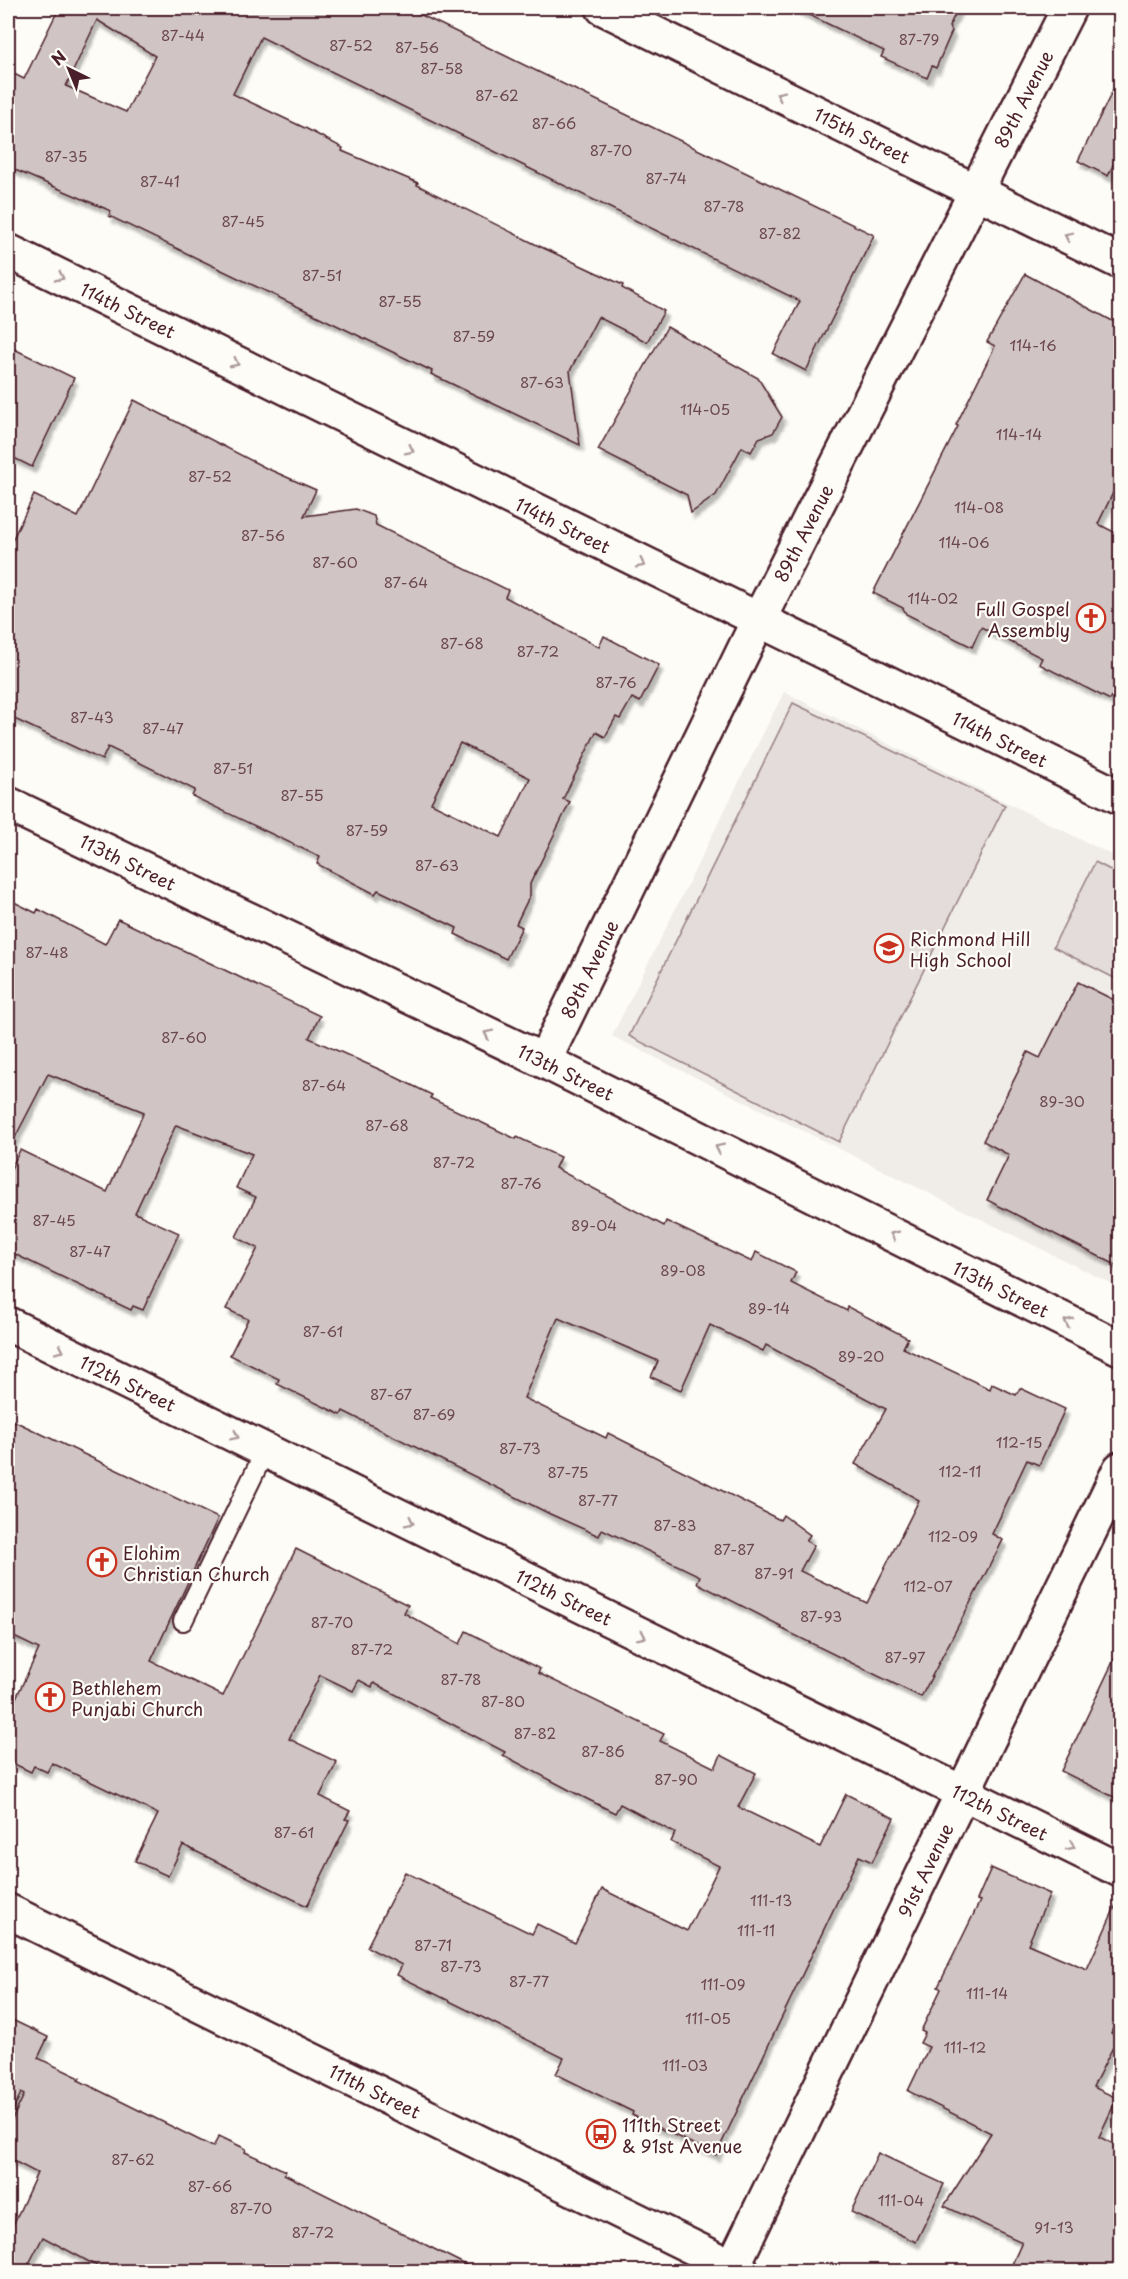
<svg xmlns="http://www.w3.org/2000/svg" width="1128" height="2279" viewBox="0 0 1128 2279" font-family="'Playpen Sans',sans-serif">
  <defs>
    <filter id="shadow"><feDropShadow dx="3.5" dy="6" stdDeviation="1.5" flood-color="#0004"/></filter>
  </defs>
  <rect width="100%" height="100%" fill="#fdfcf7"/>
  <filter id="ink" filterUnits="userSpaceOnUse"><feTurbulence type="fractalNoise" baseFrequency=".0167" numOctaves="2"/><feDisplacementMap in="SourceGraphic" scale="12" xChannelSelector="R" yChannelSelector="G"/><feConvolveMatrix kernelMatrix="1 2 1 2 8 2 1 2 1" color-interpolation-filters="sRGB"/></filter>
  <g filter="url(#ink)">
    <polygon fill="#f0ece8" points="784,692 1120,859 1120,1288 612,1036"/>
    <g fill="#e3dcda" stroke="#967e82" stroke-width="1.5">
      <polygon points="793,703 1005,805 839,1142 629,1036"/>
      <polygon points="1095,862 1120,875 1120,981 1053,947"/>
    </g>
    <g fill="#d0c5c4" stroke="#4a1f2b" stroke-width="1.5" fill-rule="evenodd" filter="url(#shadow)">
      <path d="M59 8H407L874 235 806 371 773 354 800 301 261 37 233 94 307 129 343 148 342 151 418 183 417 185 537 245 623 285 622 288 664 311 647 342 598 317 570 371 580 445 431 374 432 371 109 216 111 211 8 167V71L24 79ZM97 20 155 56 126 112 66 86Z"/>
      <polygon points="795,8 958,8 949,27 952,31 936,68 932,66 927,78 881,57 884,51"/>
      <polygon points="1120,76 1120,150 1108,176 1078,161"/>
      <polygon points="1025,274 1120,325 1120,478 1098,524 1120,535 1120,679 1110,700 1039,664 1042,658 981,627 972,647 906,614 903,608 873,593 958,426 956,425 995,346 987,342"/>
      <polygon points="667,327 758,378 782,417 773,433 759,438 751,452 742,447 716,495 691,513 687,495 598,450"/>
      <polygon points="8,346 74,378 32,467 8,455"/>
      <path d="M134 400 266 468 316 490 304 516 356 509 374 516 376 525 508 590 505 597 599 647 604 636 659 665 640 702 632 698 620 719 616 717 605 737 596 732 563 799 570 802 530 884V895L516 924 522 927 506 959 455 934 457 928 378 890 375 894 317 864 320 857 192 796 195 790 108 747 102 760 8 716V549L34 495 78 517ZM460 743 530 778 501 837 431 803Z"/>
      <path d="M8 899 36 913 38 909 105 944 118 919 235 975 320 1016 309 1038 383 1071 432 1095 430 1098 516 1139 517 1137 560 1157 555 1168 664 1226 666 1221 752 1262 756 1252 796 1272 791 1283 847 1311 848 1307 908 1338 903 1348 990 1389 992 1384 1016 1395 1020 1388 1065 1409 1039 1465 1027 1460 992 1534 1003 1540 921 1697 780 1628 781 1626 697 1583 700 1576 602 1529 599 1536 550 1514 343 1411 341 1415 277 1384 279 1379 230 1355 248 1319 226 1309 258 1248 236 1237 256 1197 236 1188 252 1154 176 1125 135 1213 179 1233 143 1310 133 1306 131 1310 8 1251V1175L20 1150 107 1192 144 1112 48 1074 8 1151ZM558 1318 658 1361 651 1377 681 1390 710 1325 763 1351 766 1345 886 1409 855 1464 919 1500 867 1603 800 1571 814 1545 806 1541 810 1535 783 1515 780 1520 608 1433 606 1438 524 1398Z"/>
      <polygon points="1078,982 1120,1003 1120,1267 987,1200 1009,1155 983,1141 1028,1052 1040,1058"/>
      <polygon points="8,1418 218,1518 151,1661 223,1696 296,1549 408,1605 404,1613 460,1644 466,1631 540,1669 538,1673 664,1734 660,1741 715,1768 721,1755 756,1773 738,1807 820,1847 846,1794 894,1818 872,1862 859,1856 716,2155 632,2115 633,2112 556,2074 564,2058 397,1975 402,1965 367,1947 405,1872 532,1934 537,1924 575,1943 602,1889 687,1931 719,1866 671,1842 675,1833 620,1804 615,1813 575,1793 503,1755 505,1752 374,1683 372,1687 359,1680 353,1691 320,1675 289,1739 337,1762 320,1796 350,1811 345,1819 349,1820 307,1906 183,1845 168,1876 135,1861 158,1814 52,1763 47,1772 34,1766 31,1772 8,1761 8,1715 39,1649 8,1634"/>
      <polygon points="1120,1647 1120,1800 1061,1771"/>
      <polygon points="991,1868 1050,1894 1028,1944 1087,1969 1120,1896 1120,2012 1111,2033 1118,2037 1093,2087 1117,2098 1099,2137 1120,2147 1120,2271 1009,2271 1022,2242 944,2206 991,2133 908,2091 929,2047 920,2043 925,2033 921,2031 941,1989 938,1987 980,1901 977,1900"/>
      <polygon points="8,2018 48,2037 38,2058 80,2078 78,2080 213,2147 219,2136 246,2149 245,2152 286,2171 284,2174 478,2271 106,2271 43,2237 25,2271 8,2271 8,2236 37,2173 8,2158 8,2128 24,2095 21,2093 8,2121"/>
      <polygon points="878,2153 944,2184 916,2242 851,2212"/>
    </g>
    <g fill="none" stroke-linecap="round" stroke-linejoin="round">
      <g stroke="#4a1f2b" stroke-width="22">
        <polyline id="service" points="183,1621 265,1451"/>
      </g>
      <g stroke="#4a1f2b" stroke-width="38">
        <g id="minor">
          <polyline points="603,8 1120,262"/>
          <polyline points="8,251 1120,797"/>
          <polyline points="8,804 544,1061 1120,1348"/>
          <polyline points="544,1061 758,621 1069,8"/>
          <polyline points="8,1324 1120,1870"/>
          <polyline points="8,1911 743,2272"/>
          <polyline points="730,2272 1120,1469"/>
        </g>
      </g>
      <use href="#service" stroke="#fdfcf7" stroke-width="18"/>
      <use href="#minor" stroke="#fdfcf7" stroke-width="33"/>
    </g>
    <defs><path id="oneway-chevron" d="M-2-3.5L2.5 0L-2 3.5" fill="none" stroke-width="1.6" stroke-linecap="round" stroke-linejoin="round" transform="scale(1.5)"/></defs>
    <g stroke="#ac999b">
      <use href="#oneway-chevron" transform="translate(780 95) rotate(-154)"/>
      <use href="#oneway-chevron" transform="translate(1068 236) rotate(-154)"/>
      <use href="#oneway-chevron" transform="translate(60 277) rotate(26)"/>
      <use href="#oneway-chevron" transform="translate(235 363) rotate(26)"/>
      <use href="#oneway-chevron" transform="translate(410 450) rotate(26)"/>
      <use href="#oneway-chevron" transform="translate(641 564) rotate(26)"/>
      <use href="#oneway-chevron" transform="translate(488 1034) rotate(-154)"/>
      <use href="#oneway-chevron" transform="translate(719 1148) rotate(-154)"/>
      <use href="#oneway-chevron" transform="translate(894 1235) rotate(-154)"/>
      <use href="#oneway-chevron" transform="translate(1068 1322) rotate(-154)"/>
      <use href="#oneway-chevron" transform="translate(60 1350) rotate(26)"/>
      <use href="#oneway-chevron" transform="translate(235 1436) rotate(26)"/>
      <use href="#oneway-chevron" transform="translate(410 1522) rotate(26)"/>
      <use href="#oneway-chevron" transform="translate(642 1636) rotate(26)"/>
      <use href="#oneway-chevron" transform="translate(1071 1846) rotate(26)"/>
    </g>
  </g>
  <defs>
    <g id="church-ring" transform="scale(1.5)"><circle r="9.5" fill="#fdfcf7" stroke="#c8321e" stroke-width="1.5"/><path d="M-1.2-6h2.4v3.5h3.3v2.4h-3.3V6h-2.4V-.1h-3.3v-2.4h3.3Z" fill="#c8321e"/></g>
    <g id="school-ring" transform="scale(1.5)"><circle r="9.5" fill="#fdfcf7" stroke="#c8321e" stroke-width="1.5"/><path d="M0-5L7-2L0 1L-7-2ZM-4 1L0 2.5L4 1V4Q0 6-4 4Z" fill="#c8321e"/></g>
    <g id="bus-ring" transform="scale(1.5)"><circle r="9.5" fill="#fdfcf7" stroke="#c8321e" stroke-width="1.5"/><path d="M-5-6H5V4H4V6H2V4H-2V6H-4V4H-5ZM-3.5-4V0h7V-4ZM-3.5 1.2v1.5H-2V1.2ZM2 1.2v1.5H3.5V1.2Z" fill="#c8321e"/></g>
  </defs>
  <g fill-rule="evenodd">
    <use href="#church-ring" x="1091" y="618"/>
    <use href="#school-ring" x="889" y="948"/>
    <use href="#church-ring" x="102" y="1562"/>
    <use href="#church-ring" x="50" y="1697"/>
    <use href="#bus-ring" x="601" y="2134"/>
  </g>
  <g text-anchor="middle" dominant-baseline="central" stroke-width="4.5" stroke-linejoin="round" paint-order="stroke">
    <g font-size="15" fill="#6c4851">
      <text x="183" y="34">87-44</text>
      <text x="919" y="38">87-79</text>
      <text x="351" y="44">87-52</text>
      <text x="417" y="46">87-56</text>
      <text x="442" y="67">87-58</text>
      <text x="497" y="94">87-62</text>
      <text x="554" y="122">87-66</text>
      <text x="611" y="149">87-70</text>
      <text x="66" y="155">87-35</text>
      <text x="666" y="177">87-74</text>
      <text x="160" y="180">87-41</text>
      <text x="724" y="205">87-78</text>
      <text x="243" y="220">87-45</text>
      <text x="780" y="232">87-82</text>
      <text x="322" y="274">87-51</text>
      <text x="400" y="300">87-55</text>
      <text x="474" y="335">87-59</text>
      <text x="1033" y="344">114-16</text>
      <text x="542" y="381">87-63</text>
      <text x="705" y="408">114-05</text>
      <text x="1019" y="433">114-14</text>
      <text x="210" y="475">87-52</text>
      <text x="979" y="506">114-08</text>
      <text x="263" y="534">87-56</text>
      <text x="964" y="541">114-06</text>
      <text x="335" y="561">87-60</text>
      <text x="406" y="581">87-64</text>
      <text x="933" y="597">114-02</text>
      <text x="462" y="642">87-68</text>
      <text x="538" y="650">87-72</text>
      <text x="616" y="681">87-76</text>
      <text x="92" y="716">87-43</text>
      <text x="163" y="727">87-47</text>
      <text x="233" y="767">87-51</text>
      <text x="302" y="794">87-55</text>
      <text x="367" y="829">87-59</text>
      <text x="437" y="864">87-63</text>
      <text x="47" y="951">87-48</text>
      <text x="184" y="1036">87-60</text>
      <text x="324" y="1084">87-64</text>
      <text x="1062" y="1100">89-30</text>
      <text x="387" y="1124">87-68</text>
      <text x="454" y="1161">87-72</text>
      <text x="521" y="1182">87-76</text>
      <text x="54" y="1219">87-45</text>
      <text x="594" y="1224">89-04</text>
      <text x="90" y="1250">87-47</text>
      <text x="683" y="1269">89-08</text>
      <text x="769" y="1307">89-14</text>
      <text x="323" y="1330">87-61</text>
      <text x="861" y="1355">89-20</text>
      <text x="391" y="1393">87-67</text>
      <text x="434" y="1413">87-69</text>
      <text x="1019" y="1441">112-15</text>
      <text x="520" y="1447">87-73</text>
      <text x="960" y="1470">112-11</text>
      <text x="568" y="1471">87-75</text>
      <text x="598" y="1499">87-77</text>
      <text x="675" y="1524">87-83</text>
      <text x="953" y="1535">112-09</text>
      <text x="734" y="1548">87-87</text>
      <text x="774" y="1572">87-91</text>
      <text x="928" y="1585">112-07</text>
      <text x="821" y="1615">87-93</text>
      <text x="332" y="1621">87-70</text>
      <text x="372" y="1648">87-72</text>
      <text x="905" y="1656">87-97</text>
      <text x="461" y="1678">87-78</text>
      <text x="503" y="1700">87-80</text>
      <text x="535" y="1732">87-82</text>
      <text x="603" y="1750">87-86</text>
      <text x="676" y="1778">87-90</text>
      <text x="294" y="1831">87-61</text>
      <text x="771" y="1899">111-13</text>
      <text x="756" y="1929">111-11</text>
      <text x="433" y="1944">87-71</text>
      <text x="461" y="1965">87-73</text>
      <text x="529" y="1980">87-77</text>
      <text x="723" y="1983">111-09</text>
      <text x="987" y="1992">111-14</text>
      <text x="708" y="2017">111-05</text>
      <text x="965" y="2046">111-12</text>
      <text x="685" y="2064">111-03</text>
      <text x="133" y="2158">87-62</text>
      <text x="210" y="2185">87-66</text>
      <text x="901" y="2199">111-04</text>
      <text x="251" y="2207">87-70</text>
      <text x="1054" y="2226">91-13</text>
      <text x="313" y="2231">87-72</text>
    </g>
    <g font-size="18" fill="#4a1f2b" stroke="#fdfcf7">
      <text transform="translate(1023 99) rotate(-63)">89th Avenue</text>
      <text transform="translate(862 135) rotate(26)">115th Street</text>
      <text transform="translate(128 310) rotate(26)">114th Street</text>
      <text transform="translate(563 525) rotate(26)">114th Street</text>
      <text transform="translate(803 533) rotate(-63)">89th Avenue</text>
      <text transform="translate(1000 739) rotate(26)">114th Street</text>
      <text transform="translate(128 862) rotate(26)">113th Street</text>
      <text transform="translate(589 969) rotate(-64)">89th Avenue</text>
      <text transform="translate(566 1072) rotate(26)">113th Street</text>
      <text transform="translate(1001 1289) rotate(26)">113th Street</text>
      <text transform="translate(128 1383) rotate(26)">112th Street</text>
      <text transform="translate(564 1597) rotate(26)">112th Street</text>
      <text transform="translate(1000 1812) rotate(26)">112th Street</text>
      <text transform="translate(925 1870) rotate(-64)">91st Avenue</text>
      <text transform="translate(375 2091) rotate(26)">111th Street</text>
    </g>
    <g font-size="18" fill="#4a1f2b" stroke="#fdfcf7" text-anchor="start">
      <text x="1070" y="608" text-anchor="end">Full Gospel<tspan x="1070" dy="21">Assembly</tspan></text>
      <text x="910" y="938">Richmond Hill<tspan x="910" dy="21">High School</tspan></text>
      <text x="123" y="1552">Elohim<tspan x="123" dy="21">Christian Church</tspan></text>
      <text x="71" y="1687">Bethlehem<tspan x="71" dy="21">Punjabi Church</tspan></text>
      <text x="622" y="2124">111th Street<tspan x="622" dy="21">&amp; 91st Avenue</tspan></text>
    </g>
  </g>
  <rect width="1128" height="2279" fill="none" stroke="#fdfcf7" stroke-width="30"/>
  <rect x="15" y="15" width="1098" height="2249" fill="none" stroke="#4a1f2b" stroke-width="2" filter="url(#ink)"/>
  <g transform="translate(69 69) rotate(317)" stroke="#fdfcf7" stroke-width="4.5" paint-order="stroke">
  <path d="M0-4.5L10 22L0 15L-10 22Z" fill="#4a1f2b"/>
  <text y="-9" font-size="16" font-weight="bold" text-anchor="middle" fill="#4a1f2b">N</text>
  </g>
</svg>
